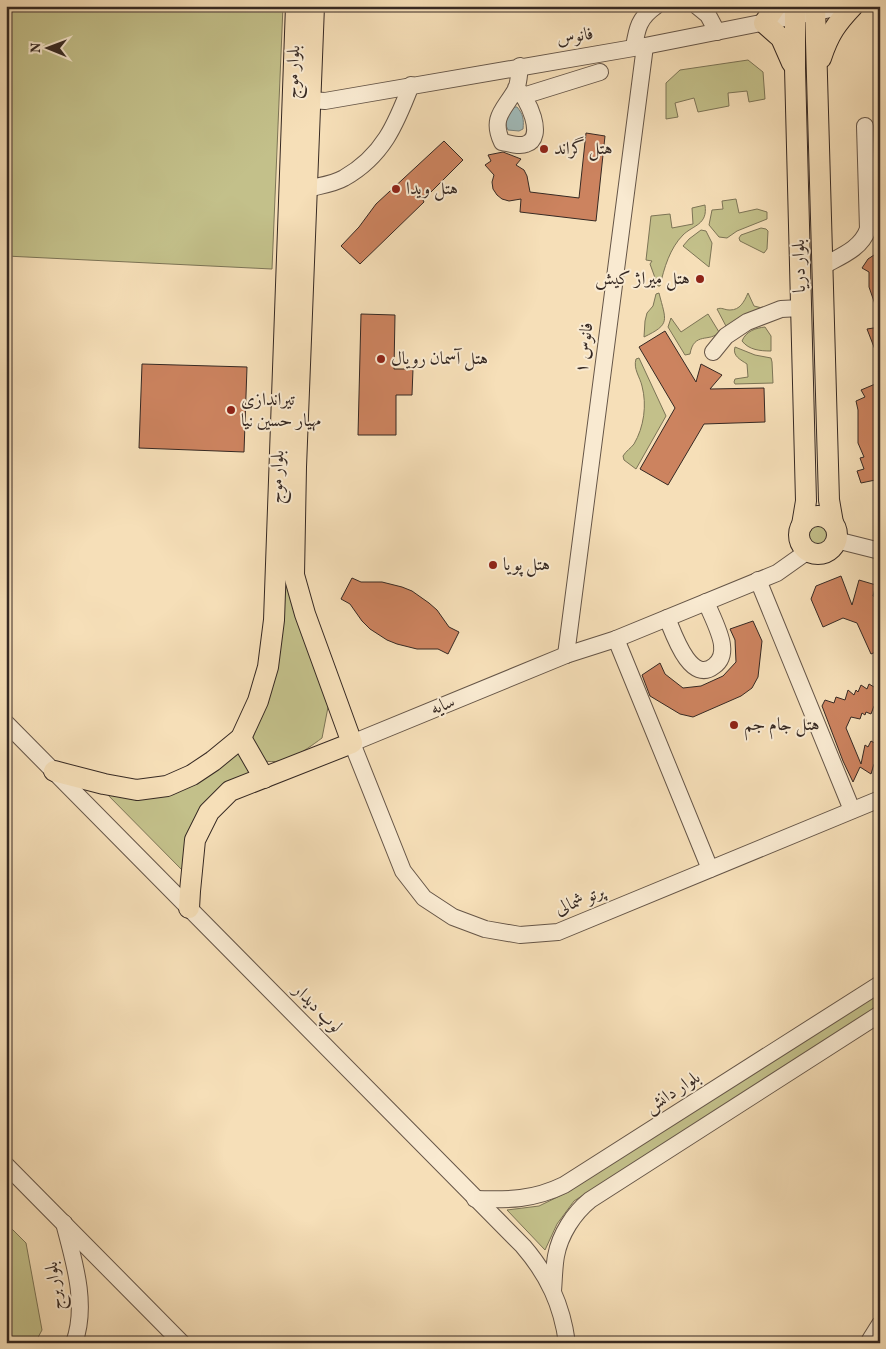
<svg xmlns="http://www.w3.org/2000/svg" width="886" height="1349" viewBox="0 0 886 1349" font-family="Vollkorn,Amiri,serif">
  <rect width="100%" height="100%" fill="#f6dfb8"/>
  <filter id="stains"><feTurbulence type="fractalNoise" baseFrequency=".004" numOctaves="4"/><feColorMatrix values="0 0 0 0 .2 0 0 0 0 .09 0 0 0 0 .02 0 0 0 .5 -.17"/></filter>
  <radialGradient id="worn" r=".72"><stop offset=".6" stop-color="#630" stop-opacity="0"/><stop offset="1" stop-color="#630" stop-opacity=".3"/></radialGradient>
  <g fill="#c3c08a" stroke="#7c7456">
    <polygon points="6,6 283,6 272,269 6,256"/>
    <polygon points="748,60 763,72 765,99 749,102 747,91 728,93 729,106 698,112 694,98 675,103 678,117 666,119 666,83 680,70"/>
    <polygon points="736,199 739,213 757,209 767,212 767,219 737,231 727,238 719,237 709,225 712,210 723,209 722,201"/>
    <path d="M705 205C708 225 693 225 683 235 670 248 664 268 660 286H658L650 264 652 261 646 260 651 216 670 214 672 228 693 224 692 208Z"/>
    <polygon points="761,228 766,229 768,231 767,249 764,253 740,241 739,238 741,235"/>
    <polygon points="701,230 706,231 712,243 709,267 683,246 689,239"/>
    <path d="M659 293C666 321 671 324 644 337L645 321 647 313 653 306 656 294Z"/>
    <path d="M748 293 754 306 762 308 727 328 717 309C722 307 724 310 730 310 740 310 744 302 748 293Z"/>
    <path d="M708 314 719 332C710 343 694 331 690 354L685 355 668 327 671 318 681 332Z"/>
    <path d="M765 327 771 336V351C760 351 749 350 742 341 746 331 756 328 765 327Z"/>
    <path d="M735 347 755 355 771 358 772 362 773 383 735 384 734 382 735 379 748 377 747 364C741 360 732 356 735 347Z"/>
    <path d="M639 358 666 416 636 469 624 460 623 456C626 451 631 448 634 444 644 427 647 405 642 386 640 377 633 369 636 359Z"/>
    <circle cx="818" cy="535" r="13"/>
    <path d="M279 562 329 702 322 738C303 752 282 768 258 759L250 741Z"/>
    <polygon points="239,744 256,771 228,786 183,871 101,788 129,794"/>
    <polygon points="876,995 880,995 880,1005 574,1201 557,1224 545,1250 507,1210 539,1206 568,1192"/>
    <polygon points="6,1223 26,1243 42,1330 35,1343 6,1343"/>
  </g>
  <path fill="#a0bab9" stroke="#76807d" d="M514 107H517C523 114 524 119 523 129L519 131 508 130C503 121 509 115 514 107Z"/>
  <g fill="#cc835f" stroke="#362923">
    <polygon points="586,133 605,136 596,221 520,212 521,199 509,201 502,199 497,195 493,189 492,182 494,175 485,165 491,161 488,155 503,152 521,159 516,165 524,170 527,176 530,192 579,198"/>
    <polygon points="444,141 463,160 423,200 424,202 360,264 341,246 359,227 376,204"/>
    <polygon points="880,251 880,313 878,313 869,287 869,272 862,268 868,259"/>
    <polygon points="361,314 395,315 394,369 413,369 412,395 396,395 396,435 358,435"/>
    <polygon points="880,327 880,360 879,360 867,329"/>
    <polygon points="665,331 696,382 701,364 722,375 710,389 764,388 765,422 704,424 668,485 640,469 675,408 639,347"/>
    <polygon points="142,364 247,367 244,452 139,448"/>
    <polygon points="880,382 880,479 861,483 857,471 864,469 860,458 864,457 858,443 858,410 856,401 865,397 861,390"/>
    <polygon points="841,576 852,605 859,580 876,585 873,596 880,597 880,650 871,654 857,623 843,618 823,627 811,599 816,586"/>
    <polygon points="352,578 361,582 382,582 402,587 412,591 429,603 437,610 449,627 459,632 448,654 438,649 417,649 397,644 387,640 370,629 362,621 350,604 341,599"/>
    <polygon points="753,621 762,641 758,677 752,688 741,696 693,717 680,714 650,696 642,675 660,663 665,674 683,688 701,686 723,676 736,662 735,640 730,629"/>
    <polygon points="869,684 874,687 880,685 880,709 874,706 871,714 866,712 865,715 862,713 860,719 851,717 846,728 861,764 865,745 868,747 871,741 880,746 880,768 874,764 871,774 860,767 853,782 843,761 822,706 825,700 834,703 836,697 845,700 848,690 854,695 856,690 858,692 861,685 867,689"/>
  </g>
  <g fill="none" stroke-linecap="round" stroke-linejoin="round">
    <g stroke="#665648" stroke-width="18">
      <g id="minor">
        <polyline points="697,6 708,15 717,32"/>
        <path d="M634 47C637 28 639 18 656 6"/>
        <path d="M516 88C528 97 546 138 526 144 519 147 509 143 502 142 490 117 505 109 516 89 519 83 519 73 520 66"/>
        <polyline points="523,96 600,72"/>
        <polyline points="310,100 325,101 645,46 846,6"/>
        <path d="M307 189C318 186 334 184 344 178 383 156 396 124 411 85"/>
        <path d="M823 266C841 256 861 249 868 229L865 126"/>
        <polyline points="713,352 726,336 747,322 781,309 801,308"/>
        <polyline points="836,540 880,551"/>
        <polyline points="808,551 777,573 616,639 566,655 352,743 403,871 424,898 453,917 485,929 520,935 558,932 880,799"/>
        <polyline points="758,580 852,810"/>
        <path d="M667 618C673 632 690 685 714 666 721 661 723 653 722 645 721 633 711 614 706 602"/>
        <polyline points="616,639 710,869"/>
        <polyline points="566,655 645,46"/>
        <path d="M6 723 523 1246C548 1275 562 1305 567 1343"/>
        <polyline points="6,1165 182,1343"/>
        <path d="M475 1199C509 1200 533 1200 564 1185L880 984"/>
        <path d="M64 1223C74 1261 88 1305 74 1343"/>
        <path d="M553 1291C554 1279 554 1267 556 1256 560 1234 574 1213 590 1200L880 1014"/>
        <polyline points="874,1343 870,1340 880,1324"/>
      </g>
    </g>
    <g stroke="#362923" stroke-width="22">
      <g id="major">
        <polyline points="776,6 764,23 781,38 792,63"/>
        <polyline points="795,6 795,68 806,501 802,525"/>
        <polyline points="815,6 829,500 833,523"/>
        <path d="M821 58C829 34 836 24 853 6"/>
        <circle cx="818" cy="535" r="19"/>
        <polyline points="241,738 264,778"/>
        <polyline points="54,771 104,784 137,790 167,786 192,775 213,761 241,738 258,701 268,667 274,620 296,6"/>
        <polyline points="189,908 190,891 195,840 209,812 230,791 352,743 305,614 294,575 296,467 314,6"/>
      </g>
    </g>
    <use href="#minor" stroke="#f9ead1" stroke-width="16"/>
    <use href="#major" stroke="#f6dfb8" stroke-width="20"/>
  </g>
  <g fill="#8f2418" stroke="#f9ead1" stroke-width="2">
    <circle cx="544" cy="149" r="5"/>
    <circle cx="396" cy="189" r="5"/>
    <circle cx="700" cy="279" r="5"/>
    <circle cx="381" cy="359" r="5"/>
    <circle cx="231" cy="410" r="5"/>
    <circle cx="493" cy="565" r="5"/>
    <circle cx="734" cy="725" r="5"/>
  </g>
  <g text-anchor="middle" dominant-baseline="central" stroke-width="4" stroke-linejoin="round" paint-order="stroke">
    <g font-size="18" fill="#362923" stroke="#f9ead1">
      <text transform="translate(575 37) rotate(-9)">فانوس</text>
      <text transform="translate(294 72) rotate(-88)">بلوار موج</text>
      <text transform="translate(800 266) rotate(-91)">بلوار دریا</text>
      <text transform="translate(585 348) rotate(-83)">فانوس ۱</text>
      <text transform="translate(278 477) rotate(-88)">بلوار موج</text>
      <text transform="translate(443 706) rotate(-22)">سایه</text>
      <text transform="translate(580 901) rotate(-22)">پرتو شمالی</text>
      <text transform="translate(317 1009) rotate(45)">لوپ دیدار</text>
      <text transform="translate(673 1093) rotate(-33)">بلوار دانش</text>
      <text transform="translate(55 1286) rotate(-97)">بلوار برج</text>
    </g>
    <g font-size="18" fill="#362923" stroke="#f9ead1" text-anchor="start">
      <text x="554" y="149">هتل گراند</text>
      <text x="406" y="189">هتل ویدا</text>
      <text x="690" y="279" text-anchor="end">هتل میراژ کیش</text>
      <text x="391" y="359">هتل آسمان رویال</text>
      <text x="241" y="400">تیراندازی<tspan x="241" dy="21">مهیار حسین نیا</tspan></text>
      <text x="503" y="565">هتل پویا</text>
      <text x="744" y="725">هتل جام جم</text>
    </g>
  </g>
  <rect width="886" height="1349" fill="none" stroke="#f6dfb8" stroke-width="25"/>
  <rect x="8" y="8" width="871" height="1334" fill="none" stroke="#362923" stroke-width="2.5"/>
  <rect x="12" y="12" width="861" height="1324" fill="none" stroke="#362923"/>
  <g transform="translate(48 48) rotate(271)" stroke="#f9ead1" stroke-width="4" paint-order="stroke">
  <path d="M0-4L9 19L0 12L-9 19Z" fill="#362923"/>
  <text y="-8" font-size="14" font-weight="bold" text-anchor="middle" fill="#362923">N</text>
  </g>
  <rect width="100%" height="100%" filter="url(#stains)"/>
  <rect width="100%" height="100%" fill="url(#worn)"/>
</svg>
